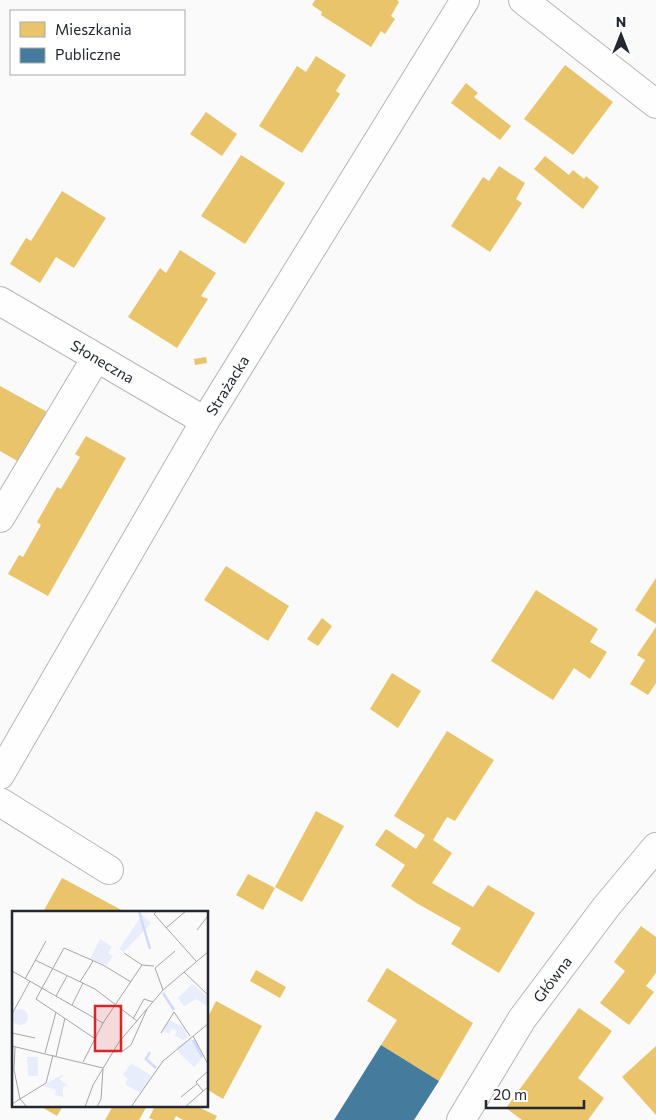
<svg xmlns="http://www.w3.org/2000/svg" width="656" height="1120" viewBox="0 0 656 1120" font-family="Commissioner,sans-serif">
  <rect width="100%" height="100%" fill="#fafafa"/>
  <g fill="#e9c46a">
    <polygon points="315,0 397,0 399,2 391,16 395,19 385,34 381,31 371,47 321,15 322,12 312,5"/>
    <polygon points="316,56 346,75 336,91 340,94 302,153 259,126 297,66 306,72"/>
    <polygon points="565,65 613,102 573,155 524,119"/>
    <polygon points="466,83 478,93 474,97 511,126 500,140 451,103"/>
    <polygon points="206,112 237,134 222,156 190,134"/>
    <polygon points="241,155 285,183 245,244 201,216"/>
    <polygon points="545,156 569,175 573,170 584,179 586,176 599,187 583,209 534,169"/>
    <polygon points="499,166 525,183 516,199 522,203 490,252 451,226 483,177 489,181"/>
    <polygon points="62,191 106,218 74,268 56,257 40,283 10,264 26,238 31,241"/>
    <polygon points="180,250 216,273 201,296 208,299 177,348 128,317 160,268 166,273"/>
    <polygon points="206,357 207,363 195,365 194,359"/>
    <polygon points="0,386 49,413 21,463 0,451"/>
    <polygon points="86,436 126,458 48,596 8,574 19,555 23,557 41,525 37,522 57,487 61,489 80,457 75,454"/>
    <polygon points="226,566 289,606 268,641 204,600"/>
    <polygon points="656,578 656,624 635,610"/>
    <polygon points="536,590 598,629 590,642 607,652 590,679 574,668 553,700 491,661"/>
    <polygon points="322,618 332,626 318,646 307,639"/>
    <polygon points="656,627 656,683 648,695 630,684 645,660 637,655"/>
    <polygon points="392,673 421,691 398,728 370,709"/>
    <polygon points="447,731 494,760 455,821 447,817 433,840 452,853 432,883 473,907 488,885 535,913 499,973 451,944 461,928 418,904 391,886 405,865 375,845 386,829 416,849 425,835 394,816"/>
    <polygon points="316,811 344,826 302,902 275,887"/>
    <polygon points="248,874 275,888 263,910 236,895"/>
    <polygon points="62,878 66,880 125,912 43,912"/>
    <polygon points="641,926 656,937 656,973 646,986 654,992 629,1025 600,1003 625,971 614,962"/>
    <polygon points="387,968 473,1023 439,1081 381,1045 397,1020 367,1001"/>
    <polygon points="256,970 286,987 280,998 250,981"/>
    <polygon points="216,1001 262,1026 223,1099 208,1090 208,1017"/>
    <polygon points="579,1008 612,1031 578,1078 604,1098 588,1120 522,1120 506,1108"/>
    <polygon points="656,1046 656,1115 622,1077"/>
    <polygon points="40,1106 63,1106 57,1116"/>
    <polygon points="113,1106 147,1106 139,1120 105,1120"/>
    <polygon points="155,1106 196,1106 217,1116 215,1120 183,1120 176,1116 174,1120 154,1120 149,1118"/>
  </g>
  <polygon fill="#457b9d" points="381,1045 439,1081 414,1120 334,1120"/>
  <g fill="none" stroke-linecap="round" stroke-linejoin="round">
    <g stroke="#b5b6bb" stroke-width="30">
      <g id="minor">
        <polyline points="523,0 656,104"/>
        <path id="s1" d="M0 301 205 421"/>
        <polyline points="0,518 96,358"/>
        <path id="s2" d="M0 775 205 421 465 0"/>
        <polyline points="0,802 109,870"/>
        <path id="s3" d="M461 1120 522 1019 606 907 656 847"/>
      </g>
    </g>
    <use href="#minor" stroke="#fefefe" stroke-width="28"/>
  </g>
  <g text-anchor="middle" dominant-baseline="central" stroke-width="5" stroke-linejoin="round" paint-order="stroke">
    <g font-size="15" fill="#242730" stroke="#fff">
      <text stroke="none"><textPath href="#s1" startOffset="119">Słoneczna</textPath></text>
      <text stroke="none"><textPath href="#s2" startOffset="451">Strażacka</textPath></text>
      <text stroke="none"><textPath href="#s3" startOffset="168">Główna</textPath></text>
    </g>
  </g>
  <g transform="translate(12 911)">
    <rect width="196" height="196" fill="#fafafa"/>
    <path d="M126 0 139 12 112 41 107 38 129 6ZM88 28 100 36 96 42 101 45 95 54 78 48ZM180 73 196 86V96L184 88 172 95 166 87ZM0 106a8 8 0 1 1 16 0a8 8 0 1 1-16 0ZM157 109 171 116 176 126 172 129 163 125 165 120 160 117 157 123 151 120ZM179 127 190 147 182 156 166 141 165 136ZM15 146H26V165H16ZM119 152 140 165 128 182 113 173 116 168 111 164ZM49 164 52 165 47 168 56 175 51 176V186L43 184 44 179 31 175Z" fill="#e8edfc"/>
    <path fill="none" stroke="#d1dafa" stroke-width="2.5" d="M127 0 138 38M151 82 162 99M181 129 190 146M138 141 134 148 144 157"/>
    <path fill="none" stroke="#a4a6a9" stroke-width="1" d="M145 0 142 3 184 50M154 17 174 0M185 19 195 6M112 42 130 54M23 49 83 78 125 110M0 60 91 112M172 61 197 85M13 68 34 30M68 71 81 50M151 79 143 57 163 40M44 85 55 65M60 94 71 72M0 103 18 70M121 108 132 88 141 91M0 122 23 127M149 122 162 101 178 125M181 125 197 155M82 127 24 88 52 37 91 54 119 71M0 135 91 157M3 136 2 159 8 188 15 196M101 141 111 140 119 134 135 98M33 142 44 101M44 145 53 107M71 151 91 112 130 54 142 55M191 180 184 171 196 160M169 186 185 173M0 193 34 172 41 144M73 196 81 174 107 131 151 79 197 40M85 196 89 188 91 158M119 196 151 150 197 112M173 196 197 175"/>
    <path fill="#d62828" fill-opacity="0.15" stroke="#d62828" stroke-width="2.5" d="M83 95H109V140H83Z"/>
    <rect width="196" height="196" fill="none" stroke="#242730" stroke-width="2.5"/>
  </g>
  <rect x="10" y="10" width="175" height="65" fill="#ffffff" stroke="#a7a9ac"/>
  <rect x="20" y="22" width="25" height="15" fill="#e9c46a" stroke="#a7a9ac"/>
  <text x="55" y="35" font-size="15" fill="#242730">Mieszkania</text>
  <rect x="20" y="48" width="25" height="15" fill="#457b9d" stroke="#a7a9ac"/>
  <text x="55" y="60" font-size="15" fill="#242730">Publiczne</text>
  <g transform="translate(621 35)" stroke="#ffffff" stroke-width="4" paint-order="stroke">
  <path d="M0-4L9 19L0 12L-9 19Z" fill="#242730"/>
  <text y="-8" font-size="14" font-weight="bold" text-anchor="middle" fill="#242730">N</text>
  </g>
  <path d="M486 1100v8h98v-8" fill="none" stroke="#242730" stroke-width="2.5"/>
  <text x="493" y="1100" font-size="15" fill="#242730" stroke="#ffffff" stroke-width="4" paint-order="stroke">20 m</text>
</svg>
